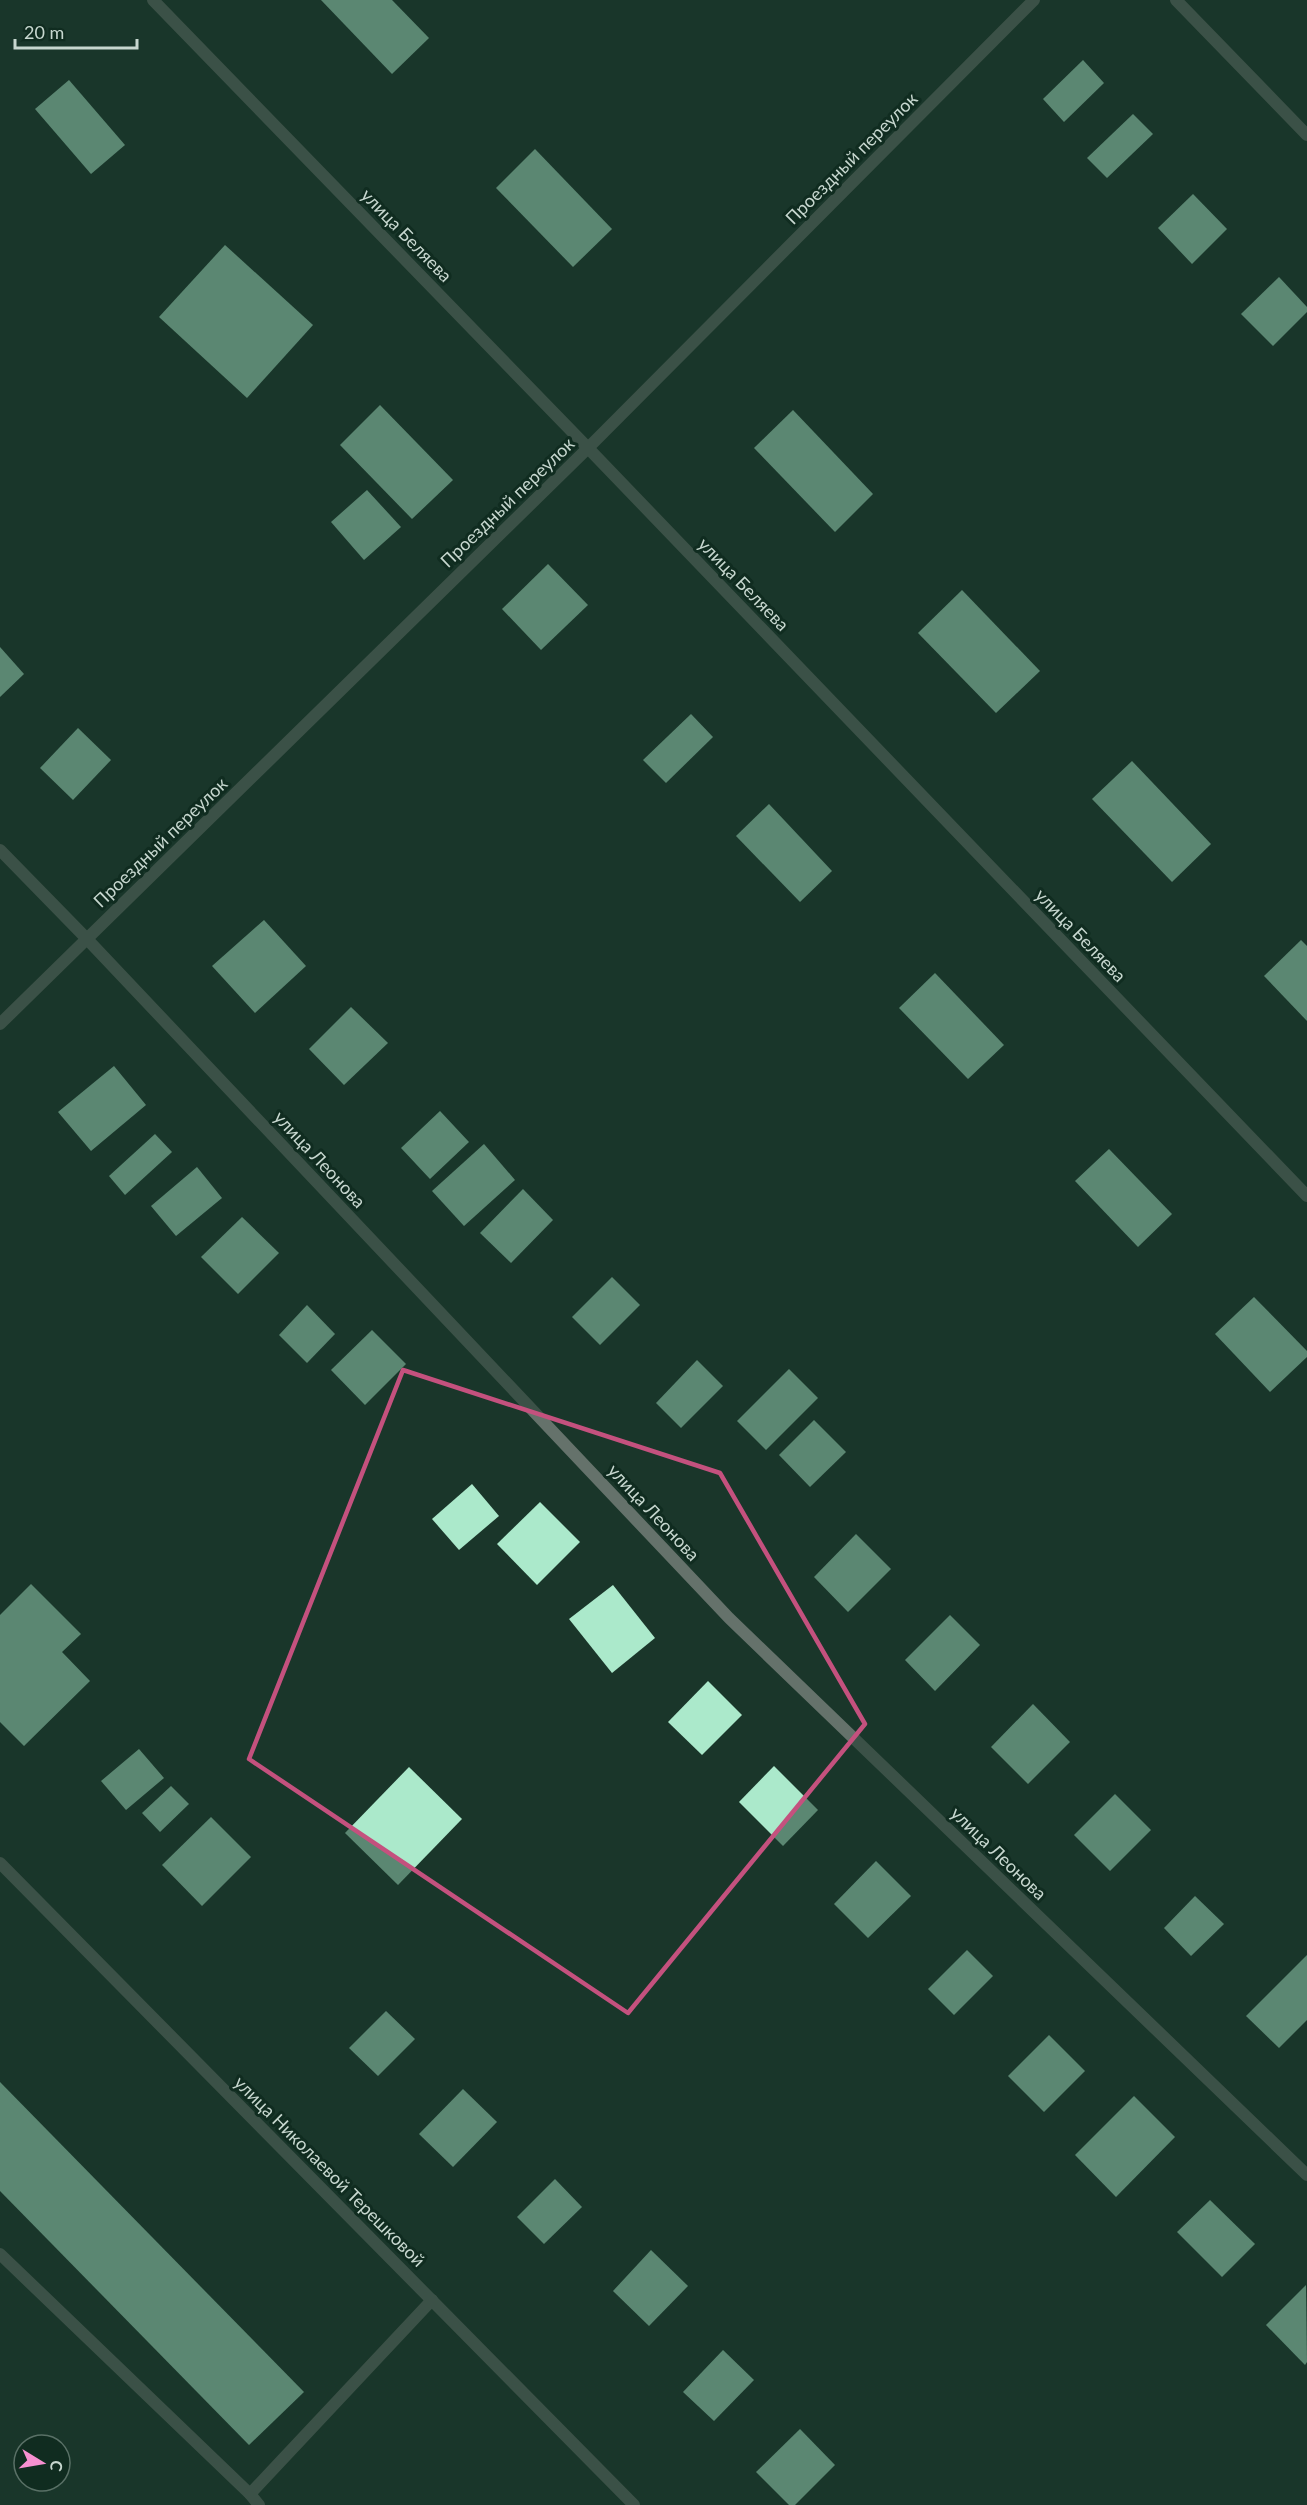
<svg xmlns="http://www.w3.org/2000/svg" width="1307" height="2505" viewBox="0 0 1307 2505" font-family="Lato,sans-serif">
  <rect width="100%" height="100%" fill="#1a362a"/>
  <g fill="#abe9cb">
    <polygon points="321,0 392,0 429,38 392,74"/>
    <polygon points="1083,60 1104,83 1064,122 1043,99"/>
    <polygon points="69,80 125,145 91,174 35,109"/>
    <polygon points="1133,114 1153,134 1107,178 1087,158"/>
    <polygon points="535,149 612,229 573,267 496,188"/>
    <polygon points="1193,194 1227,229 1192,264 1158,228"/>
    <polygon points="225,245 313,325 247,398 159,317"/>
    <polygon points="1279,277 1307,307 1307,312 1273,346 1241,314"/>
    <polygon points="380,405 453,480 412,519 340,445"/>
    <polygon points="793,410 873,494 835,532 754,448"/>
    <polygon points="367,490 401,527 364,560 331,522"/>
    <polygon points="548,564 588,605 541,650 502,609"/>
    <polygon points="962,590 1040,671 996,713 918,633"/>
    <polygon points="0,647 24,674 0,697"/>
    <polygon points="691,714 713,737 666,783 643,760"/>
    <polygon points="78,728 111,760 73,800 40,768"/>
    <polygon points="1132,761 1211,844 1172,882 1092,799"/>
    <polygon points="769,804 832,871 800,902 736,836"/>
    <polygon points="264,920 306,966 255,1013 212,966"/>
    <polygon points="1301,940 1307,946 1307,1021 1264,976"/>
    <polygon points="935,973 1004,1045 968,1079 899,1008"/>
    <polygon points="351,1007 388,1043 344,1085 309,1049"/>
    <polygon points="114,1066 146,1105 91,1151 58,1112"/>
    <polygon points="440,1111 469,1142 430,1179 401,1148"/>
    <polygon points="155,1134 172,1152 125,1195 109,1176"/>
    <polygon points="484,1144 515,1180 464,1226 432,1191"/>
    <polygon points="1109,1149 1172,1214 1138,1247 1075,1181"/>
    <polygon points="197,1167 222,1198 176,1236 151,1206"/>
    <polygon points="523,1189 553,1220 511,1263 480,1233"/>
    <polygon points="242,1217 279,1253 238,1294 201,1257"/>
    <polygon points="612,1277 640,1305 600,1345 572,1317"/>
    <polygon points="1254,1297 1307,1351 1307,1357 1270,1392 1215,1334"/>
    <polygon points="307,1305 335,1334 307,1363 279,1335"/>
    <polygon points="372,1330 406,1364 365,1405 331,1370"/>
    <polygon points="697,1360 723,1386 681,1428 656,1403"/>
    <polygon points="789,1369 818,1398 766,1450 737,1421"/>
    <polygon points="814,1420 846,1452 810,1487 779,1455"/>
    <polygon points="472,1484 499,1516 459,1550 432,1519"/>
    <polygon points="540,1502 580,1542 537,1585 497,1544"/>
    <polygon points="856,1534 891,1569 848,1612 814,1577"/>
    <polygon points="31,1584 81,1634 62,1652 90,1681 24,1746 0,1722 0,1615"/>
    <polygon points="613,1585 655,1638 612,1673 569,1619"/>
    <polygon points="950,1615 980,1645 935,1691 905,1660"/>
    <polygon points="708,1681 742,1715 702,1755 668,1722"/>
    <polygon points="1033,1704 1070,1742 1028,1784 991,1747"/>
    <polygon points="139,1749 164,1778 126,1810 101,1781"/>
    <polygon points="774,1766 818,1810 783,1846 739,1802"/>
    <polygon points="409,1767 462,1819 398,1885 345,1833"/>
    <polygon points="171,1786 189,1804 160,1832 142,1813"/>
    <polygon points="1115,1794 1151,1830 1110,1871 1074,1835"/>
    <polygon points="211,1817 251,1857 202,1906 162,1865"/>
    <polygon points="876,1861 911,1896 868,1938 834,1904"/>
    <polygon points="1195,1896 1224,1924 1191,1956 1164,1928"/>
    <polygon points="967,1950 993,1976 954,2015 928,1989"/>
    <polygon points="1307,1955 1307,2020 1279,2048 1246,2016"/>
    <polygon points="386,2011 415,2039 378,2076 349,2048"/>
    <polygon points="1049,2035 1085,2071 1044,2112 1008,2076"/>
    <polygon points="0,2082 304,2392 249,2445 0,2191"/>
    <polygon points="463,2089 497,2122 453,2167 419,2134"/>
    <polygon points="1134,2096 1175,2137 1116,2197 1075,2155"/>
    <polygon points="555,2179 582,2207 544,2244 517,2217"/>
    <polygon points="1210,2200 1255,2244 1222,2277 1177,2232"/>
    <polygon points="651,2250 688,2286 649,2326 613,2291"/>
    <polygon points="1306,2285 1307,2362 1305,2365 1266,2325"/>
    <polygon points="723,2350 754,2380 714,2421 683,2392"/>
    <polygon points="800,2429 835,2465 795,2505 789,2505 756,2472"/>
  </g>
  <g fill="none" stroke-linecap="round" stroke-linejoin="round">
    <g stroke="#65726b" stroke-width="12">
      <polyline points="0,2254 250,2494"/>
      <polyline points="259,2505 250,2494 432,2300"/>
    </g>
    <g stroke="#65726b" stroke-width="12">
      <polyline points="153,0 588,448 1307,1196"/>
      <polyline points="1176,0 1307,135"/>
      <polyline points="0,850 87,939 729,1618 1307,2175"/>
      <polyline points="0,1024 588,448 1034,0"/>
      <polyline points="0,1863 634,2505"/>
    </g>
  </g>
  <path d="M0 0H1307V2505H0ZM403 1370 720 1473 865 1724 628 2013 249 1759Z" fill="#1a362a" fill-opacity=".55" fill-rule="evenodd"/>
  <path fill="none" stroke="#c4517e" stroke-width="4.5" stroke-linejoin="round" d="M403 1370 720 1473 865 1724 628 2013 249 1759Z"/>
  <g text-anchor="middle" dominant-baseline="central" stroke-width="6" stroke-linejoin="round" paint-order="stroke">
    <g font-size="18" fill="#c7d7cf" stroke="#102c20">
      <text transform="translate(851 158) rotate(-45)">Проездный переулок</text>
      <text transform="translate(407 235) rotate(46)">улица Беляева</text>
      <text transform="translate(507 502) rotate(-44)">Проездный переулок</text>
      <text transform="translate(744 584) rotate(46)">улица Беляева</text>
      <text transform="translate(160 842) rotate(-44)">Проездный переулок</text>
      <text transform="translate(1081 935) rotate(46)">улица Беляева</text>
      <text transform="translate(320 1159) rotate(47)">улица Леонова</text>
      <text transform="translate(654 1512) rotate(47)">улица Леонова</text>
      <text transform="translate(999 1853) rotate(44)">улица Леонова</text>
      <text transform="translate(330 2171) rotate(45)">улица Николаевой Терешковой</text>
    </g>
  </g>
  <g transform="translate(42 2463) rotate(101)"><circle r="28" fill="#102c20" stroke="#597066" stroke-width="1.5"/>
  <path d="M0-4.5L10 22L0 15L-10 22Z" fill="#f690d0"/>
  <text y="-9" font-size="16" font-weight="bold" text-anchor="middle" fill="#c7d7cf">С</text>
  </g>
  <path d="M15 39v9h122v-9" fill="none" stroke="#c7d7cf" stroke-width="3"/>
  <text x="24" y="39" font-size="18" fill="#c7d7cf" stroke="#102c20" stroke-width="4.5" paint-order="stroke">20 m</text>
</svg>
